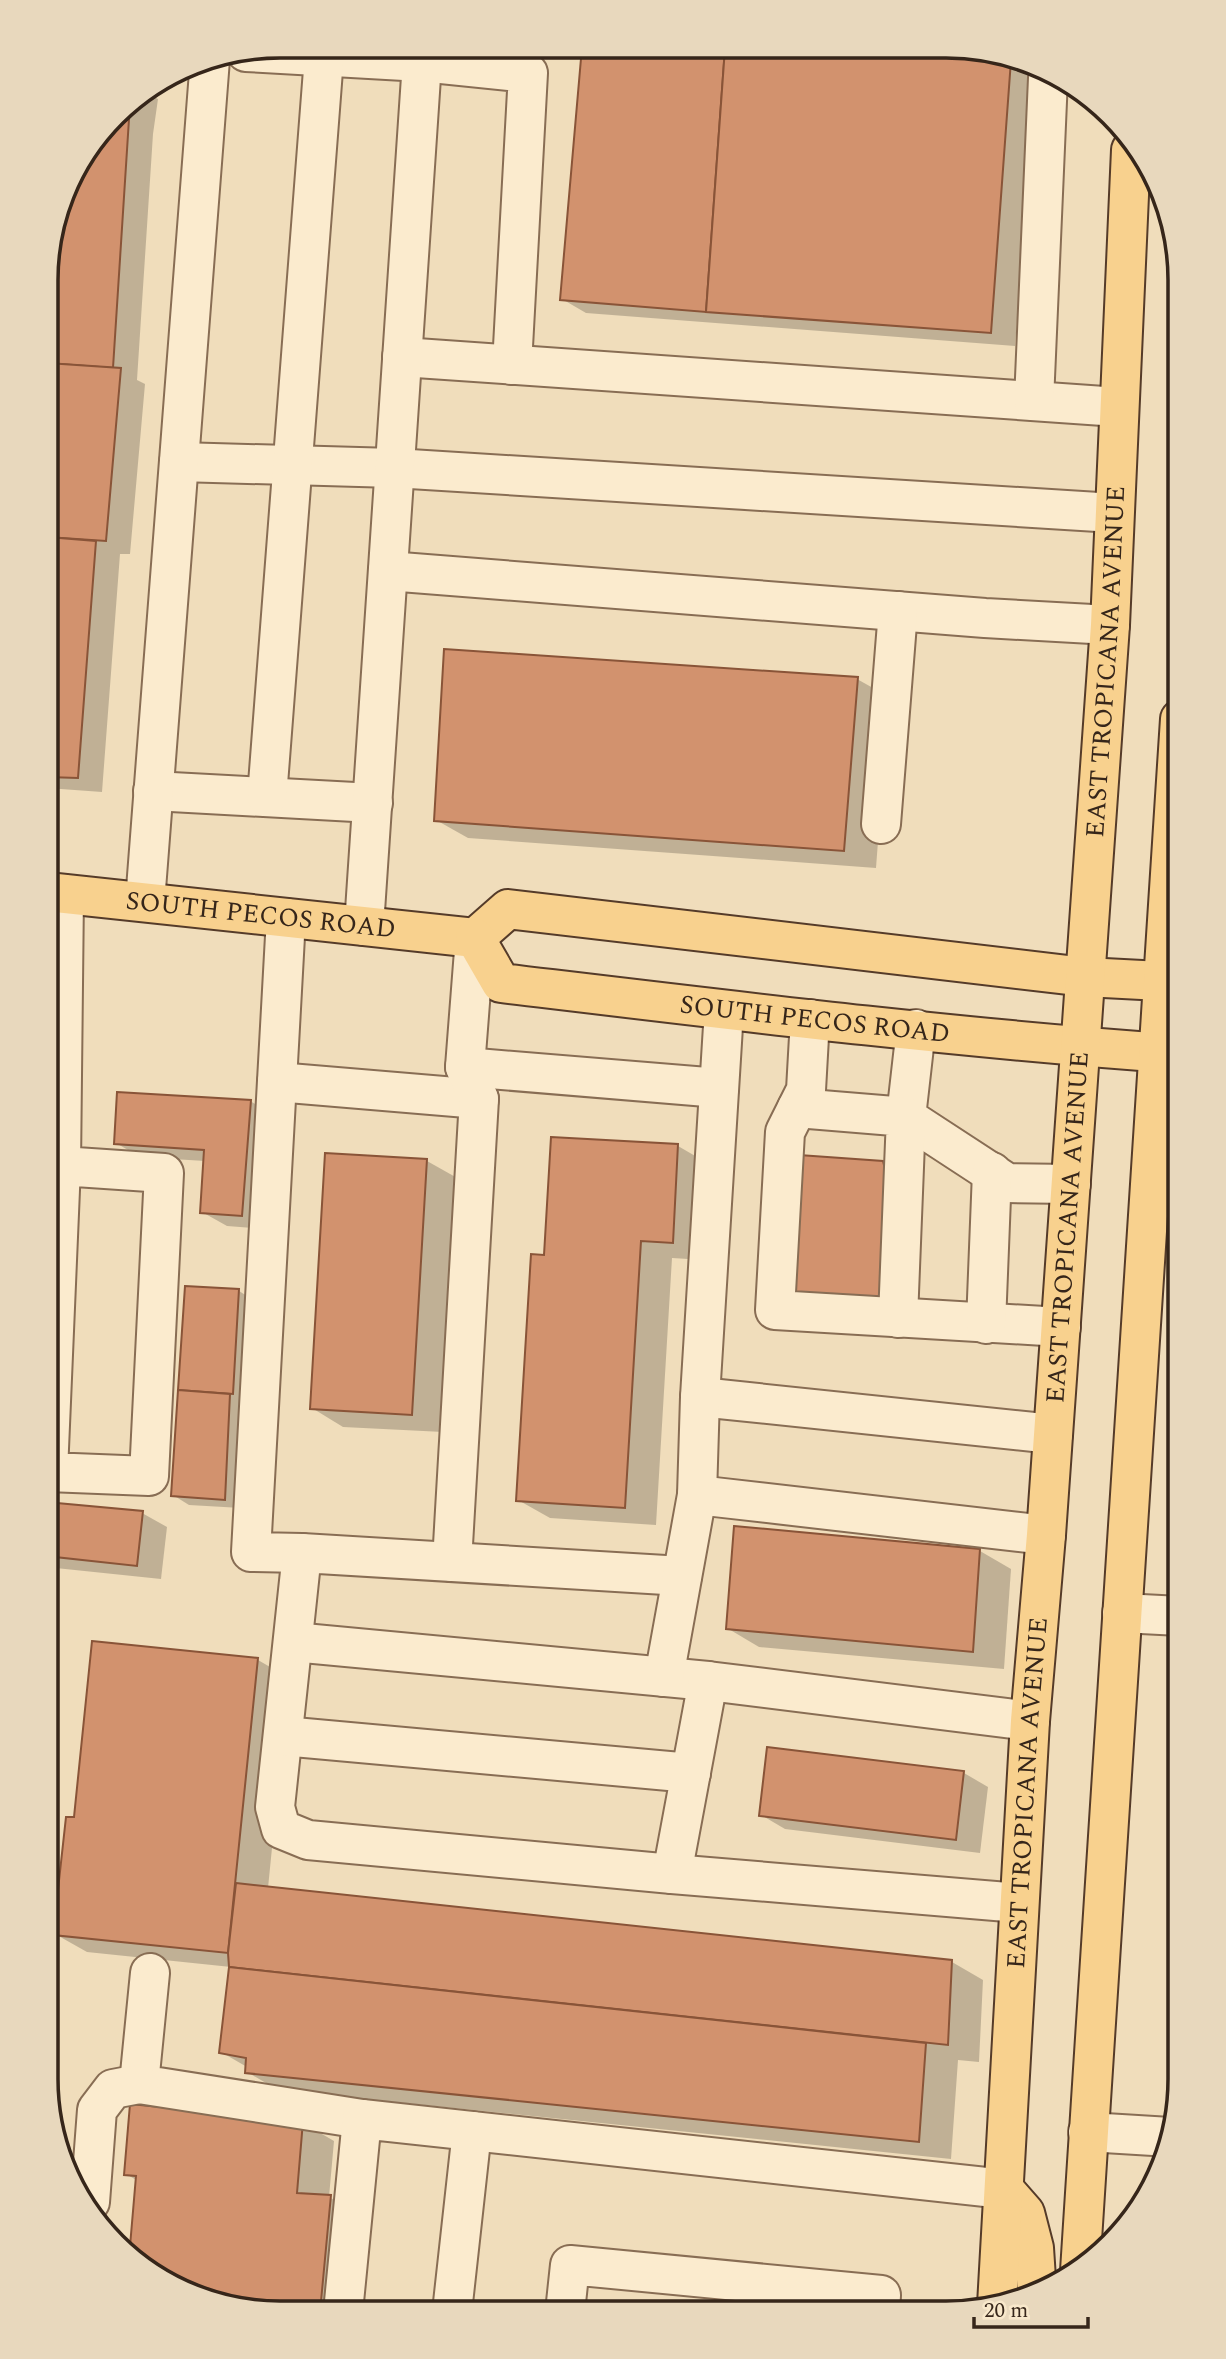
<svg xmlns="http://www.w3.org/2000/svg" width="1226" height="2359" viewBox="0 0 1226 2359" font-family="Spectral,serif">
  <rect width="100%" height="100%" fill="#f0ddbb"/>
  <g fill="#0003">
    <polygon points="410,46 991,50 1036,72 1015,346 586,313 562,299 583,58"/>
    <polygon points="145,92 158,99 153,134 137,380 145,384 130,554 120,554 102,792 47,788 47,250 70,176 125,104"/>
    <polygon points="857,679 889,697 876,868 468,838 436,820"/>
    <polygon points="250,1101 275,1116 267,1229 227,1226 202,1212 205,1161 140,1157 116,1143"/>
    <polygon points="678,1146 709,1164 704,1260 672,1258 656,1525 550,1518 518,1500 545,1257"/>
    <polygon points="327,1155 427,1161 459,1179 443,1432 343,1427 312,1408"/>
    <polygon points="186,1288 239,1291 255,1301 241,1508 189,1505 173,1495"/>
    <polygon points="46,1503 142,1513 167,1527 161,1579 46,1567"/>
    <polygon points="980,1551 1011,1569 1004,1669 759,1647 727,1628"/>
    <polygon points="258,1660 289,1678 268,1888 952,1962 983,1980 979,2062 958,2060 951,2159 278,2090 247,2072 247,2067 221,2052 231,1967 87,1952 55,1934 76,1819"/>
    <polygon points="964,1773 988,1787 980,1853 785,1829 761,1815"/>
    <polygon points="303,2123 334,2141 329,2197 362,2215 353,2312 249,2311 177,2290 138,2181 126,2174"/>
  </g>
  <g fill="#d2926e" stroke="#895438" stroke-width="2">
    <polygon points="582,47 725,48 706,312 560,300"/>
    <polygon points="725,48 991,50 1011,60 991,333 706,312"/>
    <polygon points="131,100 129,119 114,118 125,104"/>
    <polygon points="114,118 129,119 113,368 47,363 47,250 70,176"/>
    <polygon points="47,363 121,368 106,541 47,537"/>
    <polygon points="47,537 96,541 78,778 47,777"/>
    <polygon points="444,649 858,677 844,851 434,821"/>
    <polygon points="117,1092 251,1100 242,1216 200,1213 204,1150 114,1144"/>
    <polygon points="551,1137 678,1144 673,1243 641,1241 625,1508 516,1501 531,1254 544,1255"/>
    <polygon points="325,1153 427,1159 412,1415 310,1409"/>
    <polygon points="799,1155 883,1161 885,1169 892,1169 882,1299 788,1292"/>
    <polygon points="185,1286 239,1289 233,1394 178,1390"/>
    <polygon points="178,1390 230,1394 225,1500 171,1496"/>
    <polygon points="46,1502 143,1511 137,1566 46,1556"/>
    <polygon points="734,1526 980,1549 973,1652 726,1629"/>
    <polygon points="92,1641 258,1658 228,1953 53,1935 66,1817 74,1817"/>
    <polygon points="767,1747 964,1771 956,1840 759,1816"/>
    <polygon points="236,1883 952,1960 948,2045 229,1967 228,1953"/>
    <polygon points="229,1967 926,2043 919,2142 245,2073 246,2058 219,2053"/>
    <polygon points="130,2104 303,2121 297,2193 331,2195 320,2312 249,2311 177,2290 129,2258 136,2176 124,2175"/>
  </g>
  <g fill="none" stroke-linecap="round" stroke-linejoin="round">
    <g stroke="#886d54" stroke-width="42">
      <g id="minor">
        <polyline points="246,52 422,62 528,73 512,365"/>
        <polyline points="402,357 1118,407"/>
        <polyline points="1034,401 1048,78"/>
        <polyline points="179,462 394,468 1114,513"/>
        <polyline points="388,571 985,618 1110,625"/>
        <polyline points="153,791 373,803"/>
        <polyline points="267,797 324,57"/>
        <polyline points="881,824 898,611"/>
        <polyline points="145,902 210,59"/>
        <polyline points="286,918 251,1552 302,1553"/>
        <polyline points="364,926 422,62"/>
        <polyline points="810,1019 806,1090 785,1132 775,1310 1061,1327"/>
        <polyline points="916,1029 906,1117 1007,1183 1071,1184"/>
        <polyline points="465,1067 719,1088"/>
        <polyline points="277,1082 479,1099"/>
        <polyline points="797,1108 906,1117 898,1318"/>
        <polyline points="61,1166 164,1173 149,1476 48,1472 61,1166 64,894"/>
        <polyline points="986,1324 992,1172"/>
        <polyline points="700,1397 1053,1434"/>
        <polyline points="697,1495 1046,1535"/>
        <polyline points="452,1562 479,1099 465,1067 475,938"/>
        <polyline points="682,1576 302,1553 275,1807 281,1829 308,1840 672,1874 1019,1903"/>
        <polyline points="1122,1613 1180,1616"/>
        <polyline points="293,1642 708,1681 1030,1721"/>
        <polyline points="664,1677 697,1495 700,1397 724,1010"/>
        <polyline points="283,1736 691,1773"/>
        <polyline points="672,1874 708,1681"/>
        <polyline points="150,1973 139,2084 362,2119"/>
        <polyline points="1088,2132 1170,2137"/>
        <polyline points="90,2202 97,2110 113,2089 139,2084"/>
        <polyline points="343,2312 362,2119 1004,2189"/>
        <polyline points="452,2312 472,2131"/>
        <polyline points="565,2312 570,2265 881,2295 880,2313"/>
      </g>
    </g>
    <g stroke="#553b29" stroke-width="42">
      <g id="major">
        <path id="s1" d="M47 892 475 938 508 909 1085 977 1180 982"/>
        <path id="s2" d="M475 938 501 983C727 1010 953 1038 1180 1054"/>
        <polyline points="1004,2189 1025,2213 1034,2248 1037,2294"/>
        <polyline points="1080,2271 1180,719"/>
        <path id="s3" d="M997 2305 1030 1721 1046 1535 1110 625 1131 150"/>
      </g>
    </g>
    <use href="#minor" stroke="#fbebce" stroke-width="38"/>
    <use href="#major" stroke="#f8d18e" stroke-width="38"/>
  </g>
  <g text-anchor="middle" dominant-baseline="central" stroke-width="6" stroke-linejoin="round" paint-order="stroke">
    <g font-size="26" fill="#36261a" stroke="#f8e8cb">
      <text stroke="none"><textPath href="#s3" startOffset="1647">EAST TROPICANA AVENUE</textPath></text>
      <text stroke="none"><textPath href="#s1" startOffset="215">SOUTH PECOS ROAD</textPath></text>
      <text stroke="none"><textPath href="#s2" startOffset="368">SOUTH PECOS ROAD</textPath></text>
      <text stroke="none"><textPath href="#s3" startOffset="1080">EAST TROPICANA AVENUE</textPath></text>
      <text stroke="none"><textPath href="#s3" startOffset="513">EAST TROPICANA AVENUE</textPath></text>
    </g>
  </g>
  <path d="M0 0H1226V2359H0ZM280 58H946A222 222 0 0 1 1168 280V2079A222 222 0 0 1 946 2301H280A222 222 0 0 1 58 2079V280A222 222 0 0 1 280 58Z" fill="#e8d8bd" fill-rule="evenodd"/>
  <path fill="none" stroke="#36261a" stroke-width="3.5" d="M280 58H946A222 222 0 0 1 1168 280V2079A222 222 0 0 1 946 2301H280A222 222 0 0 1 58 2079V280A222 222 0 0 1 280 58Z"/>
  <path d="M974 2317v10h114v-10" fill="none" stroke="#36261a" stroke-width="3.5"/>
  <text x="984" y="2317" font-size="21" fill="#36261a" stroke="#f8e8cb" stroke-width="5" paint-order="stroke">20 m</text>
</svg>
